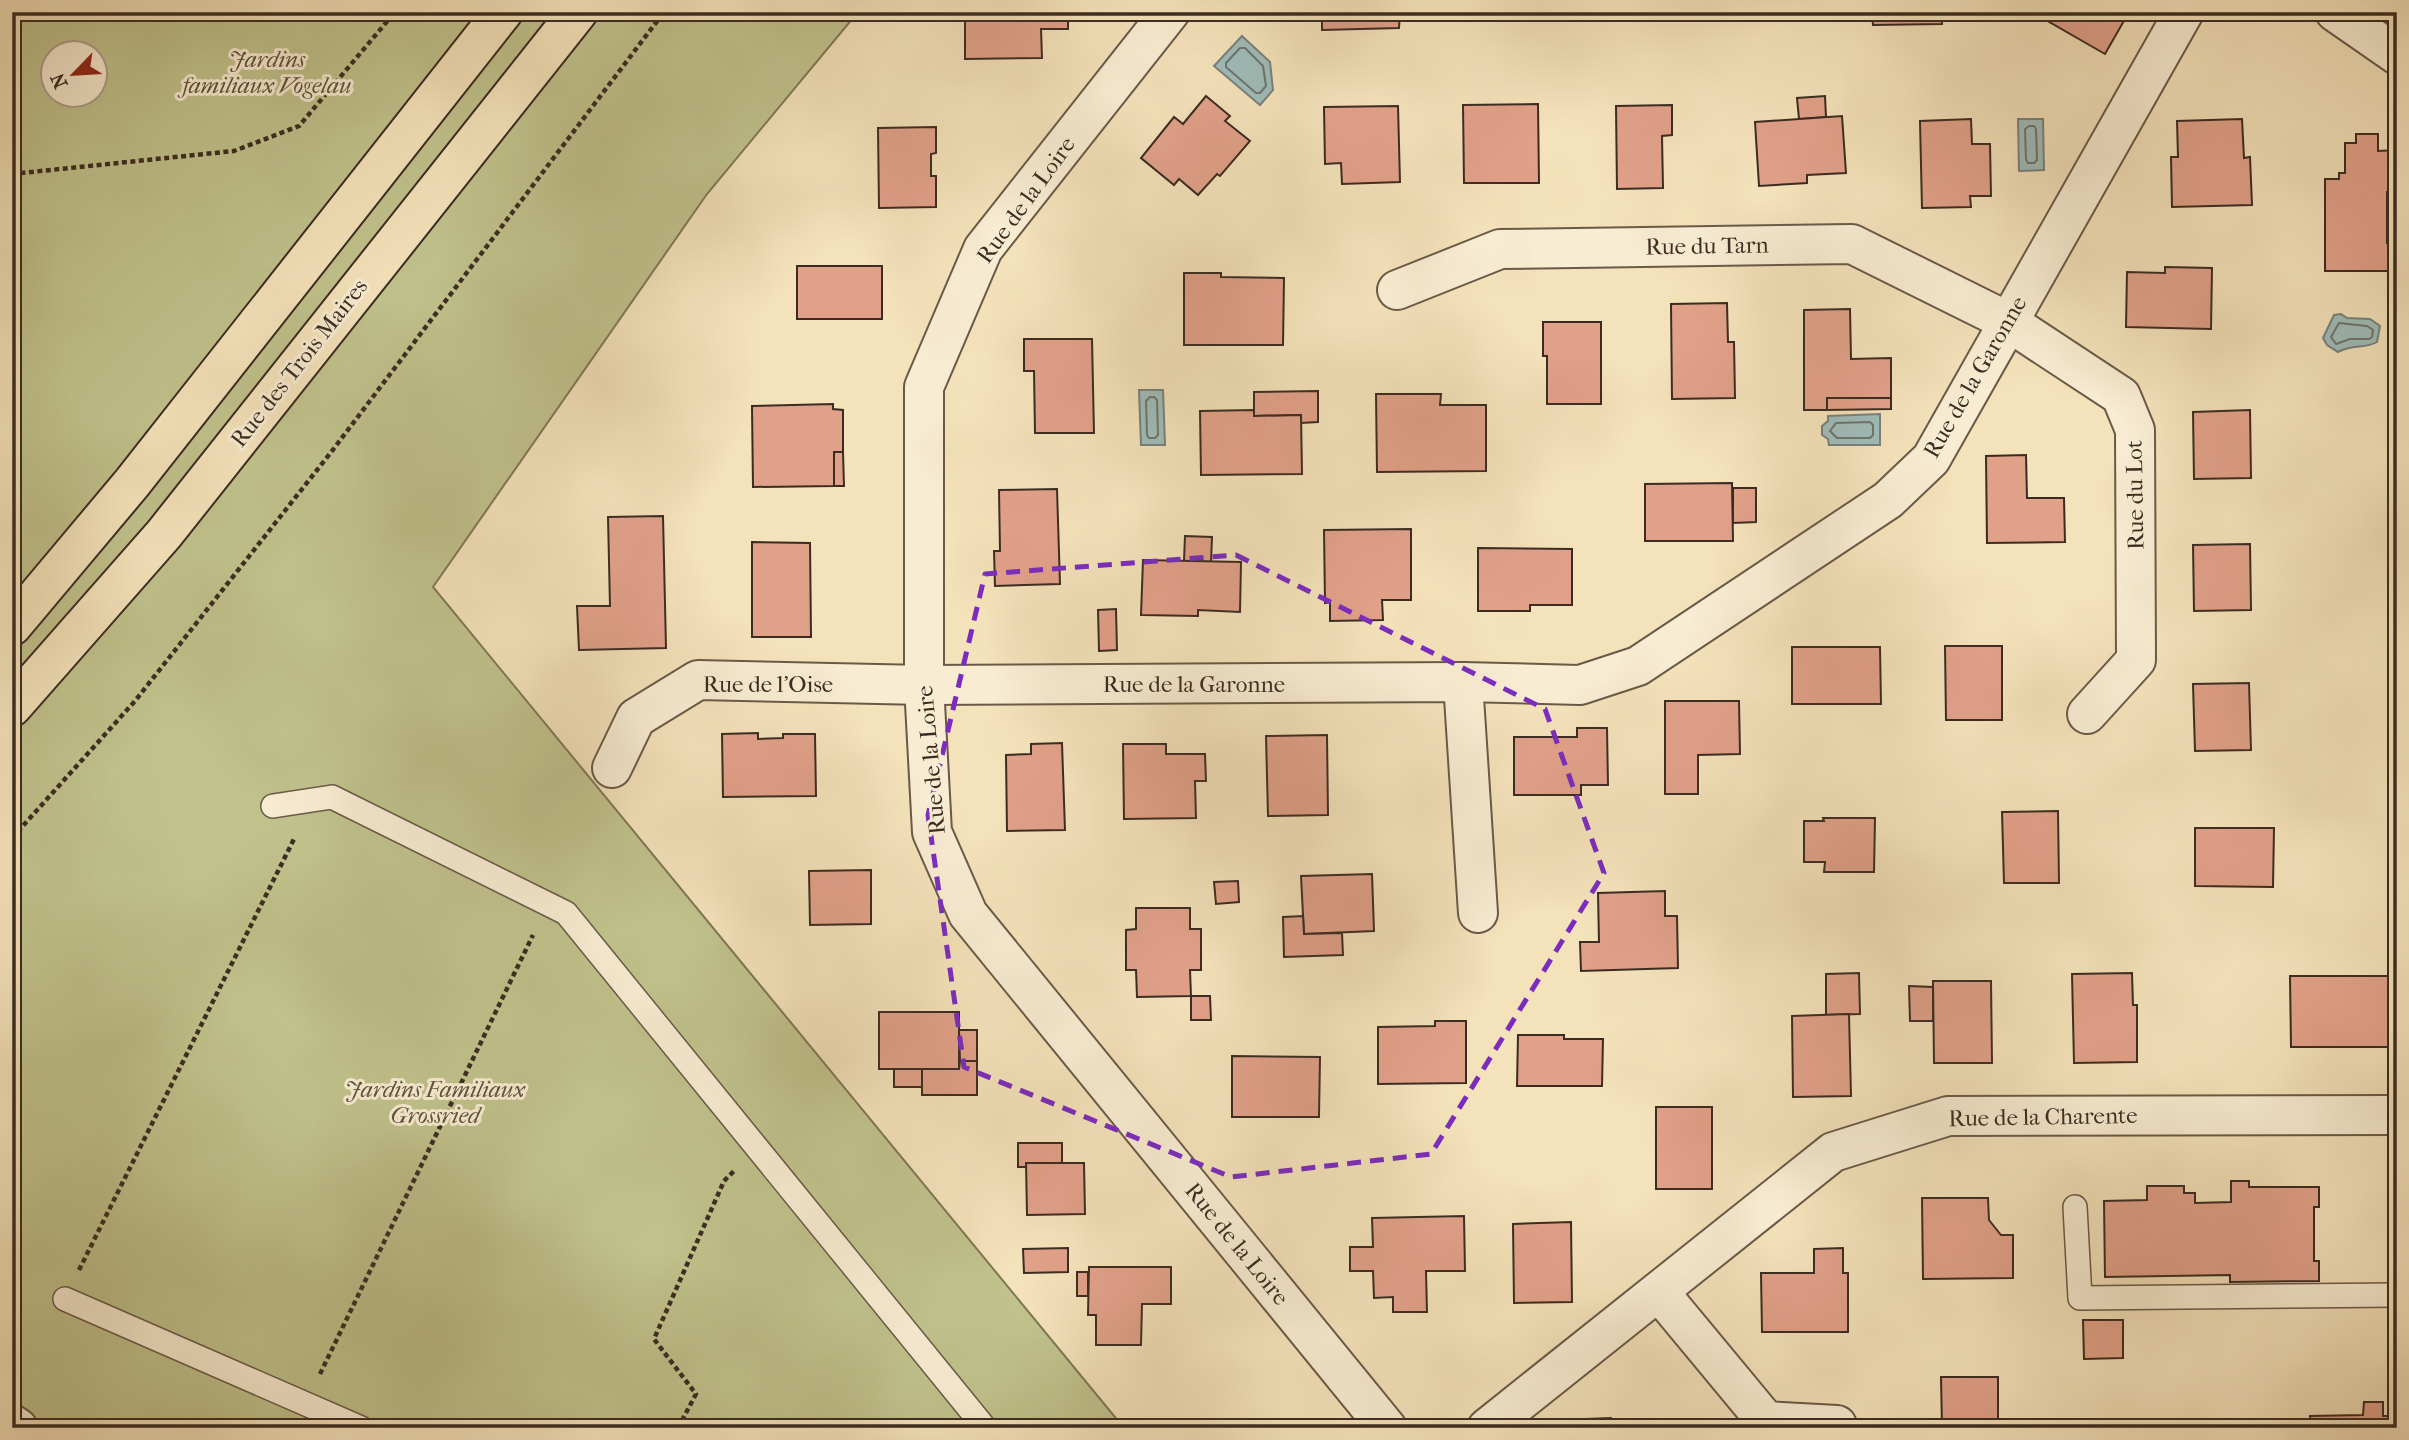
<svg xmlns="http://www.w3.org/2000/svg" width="2409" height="1440" viewBox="0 0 2409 1440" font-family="'IM FELL French Canon',serif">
  <rect width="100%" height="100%" fill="#f4e2ba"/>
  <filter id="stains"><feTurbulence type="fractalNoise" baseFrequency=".00286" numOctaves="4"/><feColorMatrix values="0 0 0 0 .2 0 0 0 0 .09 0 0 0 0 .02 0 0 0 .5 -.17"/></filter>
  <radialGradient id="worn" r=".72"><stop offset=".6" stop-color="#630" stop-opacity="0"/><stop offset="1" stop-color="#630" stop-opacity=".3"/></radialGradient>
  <path fill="#c0c28c" stroke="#7e7757" stroke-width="2" fill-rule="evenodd" d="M12 12H858L707 194 433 587 1124 1428H12ZM52 52H94V94H52Z"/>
  <g fill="#9fbcb9" stroke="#77827d" stroke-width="2">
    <polygon points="1242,36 1270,62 1273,90 1260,105 1214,66"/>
    <polygon points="2018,119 2043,119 2044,170 2019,171"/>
    <path d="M2341 314 2347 318 2370 319 2380 326 2377 342C2365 349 2353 344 2338 352L2327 345 2323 338 2334 315Z"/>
    <polygon points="1139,390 1163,390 1165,445 1141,445"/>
    <polygon points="1880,414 1880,445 1829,445 1828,439 1822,435 1822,426 1828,421 1828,416"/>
  </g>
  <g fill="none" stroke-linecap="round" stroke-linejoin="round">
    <g stroke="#6d746e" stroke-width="2">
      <polygon points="1240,48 1245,48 1263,66 1266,86 1260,93 1256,93 1226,67 1226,63"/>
      <polygon points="2029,126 2034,126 2036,129 2037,160 2034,163 2028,163 2026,160 2025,129"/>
      <polygon points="2339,323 2367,326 2373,330 2372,337 2369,339 2350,339 2336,344 2331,337"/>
      <polygon points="1150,397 1154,397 1157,400 1158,435 1155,438 1149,438 1147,435 1146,401"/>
      <polygon points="1870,422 1873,425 1873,435 1870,438 1837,438 1830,431 1836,423"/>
    </g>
  </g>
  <g fill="#e1a189" stroke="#3b2c22" stroke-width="2">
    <polygon points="965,12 1068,12 1068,29 1041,29 1042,58 965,59"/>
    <polygon points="1322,12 1400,12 1399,28 1322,30"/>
    <polygon points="1872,12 1942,12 1942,24 1873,25"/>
    <polygon points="2038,12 2129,12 2105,54 2039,16"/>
    <polygon points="1206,96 1230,116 1225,121 1250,141 1220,176 1217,174 1198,195 1179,179 1174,185 1141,158 1174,117 1183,124"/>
    <polygon points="1825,96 1826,117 1799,119 1797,98"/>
    <polygon points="1538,104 1539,183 1464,183 1463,105"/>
    <polygon points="1672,105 1672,135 1662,136 1663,188 1617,189 1616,106"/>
    <polygon points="1398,106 1400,182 1342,184 1341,163 1325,164 1324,107"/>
    <polygon points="1842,116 1846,173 1807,175 1807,183 1759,186 1755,122"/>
    <polygon points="1971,119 1972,144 1990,144 1991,196 1970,196 1971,207 1922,208 1920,121"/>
    <polygon points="2242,119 2244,158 2250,157 2252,205 2172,207 2171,157 2178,157 2177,121"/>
    <polygon points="936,127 936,153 931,154 931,176 936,176 936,207 879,208 878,128"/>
    <polygon points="2356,134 2378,134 2378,151 2397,150 2397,192 2387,192 2387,243 2396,242 2396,271 2325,271 2325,179 2339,179 2339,173 2345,173 2345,143 2356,143"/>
    <polygon points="2387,192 2397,192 2397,242 2387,243"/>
    <rect x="797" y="266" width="85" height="53"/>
    <polygon points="2165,267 2212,268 2211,329 2126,327 2127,272 2165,273"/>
    <polygon points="1184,273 1221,273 1221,277 1284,278 1283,345 1184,345"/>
    <polygon points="1727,303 1728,342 1734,342 1735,398 1672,399 1671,304"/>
    <polygon points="1850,309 1851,359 1891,358 1891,398 1827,398 1827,410 1804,410 1804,310"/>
    <polygon points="1543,322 1601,322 1601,404 1547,404 1547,356 1543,356"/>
    <polygon points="1024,339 1092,339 1094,433 1035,433 1034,371 1024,371"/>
    <polygon points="1318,391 1318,422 1301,423 1301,415 1254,416 1254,392"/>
    <polygon points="1376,394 1441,394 1440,405 1486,405 1486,471 1377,472"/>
    <polygon points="1827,398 1891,398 1891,409 1827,410"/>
    <polygon points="833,404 833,409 843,410 843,452 834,452 834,486 753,487 752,406"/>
    <polygon points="1254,410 1254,416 1301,415 1302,474 1201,475 1200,411"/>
    <polygon points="2250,410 2251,478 2194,479 2193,412"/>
    <polygon points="834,452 843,452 844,486 834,486"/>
    <polygon points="2026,455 2027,498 2064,498 2065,542 1987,543 1986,456"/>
    <polygon points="1732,483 1733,541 1645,541 1645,484"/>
    <polygon points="1733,488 1756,488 1756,522 1733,523"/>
    <polygon points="1057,489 1060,584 995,586 994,551 1000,551 999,490"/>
    <polygon points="663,516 666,648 579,650 577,606 610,606 608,517"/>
    <polygon points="2397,517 2397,622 2390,622 2390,518"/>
    <polygon points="1411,529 1411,600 1382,600 1383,620 1330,621 1330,602 1325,603 1324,530"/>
    <polygon points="1185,536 1212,537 1211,562 1184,561"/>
    <polygon points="752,542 810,543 811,637 752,637"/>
    <polygon points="2250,544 2251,610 2194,611 2193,545"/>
    <polygon points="1478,548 1572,549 1572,605 1530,605 1530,611 1478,611"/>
    <polygon points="1143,560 1241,562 1240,612 1198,610 1198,616 1141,615"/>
    <polygon points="1116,609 1117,650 1099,651 1098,610"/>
    <polygon points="1945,646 2002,646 2002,720 1946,720"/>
    <polygon points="1792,647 1880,647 1881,704 1792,704"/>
    <polygon points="2249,683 2251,750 2195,751 2193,684"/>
    <polygon points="1665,701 1739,701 1740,754 1698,755 1698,794 1665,794"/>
    <polygon points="1577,728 1607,728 1608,785 1581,785 1581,795 1514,795 1514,737 1577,737"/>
    <polygon points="758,733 758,739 783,738 783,734 815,734 816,796 723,797 722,734"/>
    <polygon points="1327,735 1328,815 1268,816 1266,736"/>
    <polygon points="1062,743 1065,830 1007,831 1006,755 1031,754 1031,744"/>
    <polygon points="1123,744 1166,744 1166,754 1205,754 1206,781 1195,781 1196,818 1124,819"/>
    <polygon points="2058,811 2059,883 2004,883 2002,812"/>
    <polygon points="1823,818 1875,818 1874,872 1824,872 1825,862 1804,862 1804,821 1824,821"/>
    <polygon points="2195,828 2274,828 2273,887 2195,886"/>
    <polygon points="871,870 871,924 810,925 809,871"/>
    <polygon points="1372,874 1374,931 1304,934 1301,876"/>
    <polygon points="1238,881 1239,902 1216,904 1214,882"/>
    <polygon points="1665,891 1665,916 1677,916 1678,968 1581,971 1580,942 1599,942 1598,893"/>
    <polygon points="1136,908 1190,908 1190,929 1201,929 1201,970 1190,970 1191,996 1137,997 1136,970 1126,970 1126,930 1136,929"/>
    <polygon points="1303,916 1304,934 1342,933 1343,955 1284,957 1283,917"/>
    <polygon points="1859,973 1860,1014 1826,1015 1826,974"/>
    <polygon points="2132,973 2133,1005 2137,1005 2137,1062 2074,1063 2072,974"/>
    <polygon points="2290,976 2397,976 2397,1047 2291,1047"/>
    <polygon points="1933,981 1991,981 1992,1063 1934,1063"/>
    <polygon points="1909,986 1933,987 1933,1021 1910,1021"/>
    <polygon points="1191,996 1210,996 1211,1020 1191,1020"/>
    <rect x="879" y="1012" width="80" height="57"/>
    <polygon points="1849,1014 1851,1096 1793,1097 1792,1016"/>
    <polygon points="1435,1021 1466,1021 1466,1083 1378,1084 1378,1027 1435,1026"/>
    <polygon points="959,1030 977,1030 977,1061 960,1061"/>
    <polygon points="1518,1035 1564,1035 1564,1039 1603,1039 1602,1086 1517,1086"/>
    <polygon points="1232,1056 1320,1057 1319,1117 1232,1117"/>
    <polygon points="960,1061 977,1061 977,1095 922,1095 922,1069 959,1069"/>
    <rect x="894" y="1069" width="28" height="18"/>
    <rect x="1656" y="1107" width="56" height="82"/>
    <polygon points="1018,1143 1062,1143 1062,1163 1026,1163 1026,1167 1018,1167"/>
    <polygon points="1026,1163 1084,1163 1085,1214 1027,1215"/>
    <polygon points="2231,1181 2249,1181 2249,1187 2319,1187 2319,1207 2314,1207 2314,1261 2319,1261 2319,1281 2230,1282 2230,1275 2105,1277 2104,1201 2147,1200 2147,1186 2184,1186 2184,1193 2195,1193 2195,1203 2231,1202"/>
    <polygon points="1922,1198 1988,1198 1989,1220 2001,1235 2013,1235 2013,1278 1923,1279"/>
    <polygon points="1464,1216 1465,1271 1426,1271 1427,1312 1393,1312 1393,1297 1374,1298 1373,1271 1350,1271 1350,1247 1373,1247 1372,1218"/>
    <polygon points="1571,1222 1572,1302 1514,1303 1513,1224"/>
    <polygon points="1068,1248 1068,1272 1024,1273 1023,1249"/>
    <polygon points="1843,1248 1843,1273 1848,1273 1848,1332 1762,1332 1761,1273 1814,1273 1814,1249"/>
    <polygon points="1089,1267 1171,1267 1171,1304 1142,1304 1141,1345 1096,1345 1096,1315 1088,1315"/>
    <rect x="1077" y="1272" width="11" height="24"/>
    <polygon points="2083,1320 2123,1320 2123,1358 2084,1359"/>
    <polygon points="1941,1377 1998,1377 1998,1428 1942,1428"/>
    <polygon points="2364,1402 2383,1402 2383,1416 2397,1416 2397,1428 2310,1428 2310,1416 2363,1415"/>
    <polygon points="1611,1418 1611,1426 1635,1425 1635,1428 1585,1428 1585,1419"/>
    <polygon points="1300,1423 1300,1428 1240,1428 1240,1424"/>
  </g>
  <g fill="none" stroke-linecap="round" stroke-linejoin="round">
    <g stroke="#695a48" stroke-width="26">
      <g id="service">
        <polyline points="273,806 332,797 566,913 985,1428"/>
        <polyline points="2075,1207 2080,1298 2397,1295"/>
        <polyline points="65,1299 361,1428"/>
      </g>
    </g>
    <g stroke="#695a48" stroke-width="42">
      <g id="minor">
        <polyline points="1170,12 983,249 924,387 924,685 932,832 968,914 1387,1428"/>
        <polyline points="2335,12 2397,55"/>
        <polyline points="1397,290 1500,249 1852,244 2007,321 2121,396 2135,430 2136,660 2087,714"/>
        <polyline points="1463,682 1478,913"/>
        <polyline points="612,768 636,718 698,680 924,685 1463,682 1580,685 1638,666 1888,500 1931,459 2184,12"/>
        <polyline points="1659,1292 1766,1421 1837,1425"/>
        <polyline points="12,1424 18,1428"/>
        <polyline points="1487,1428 1833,1152 1948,1116 2397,1115"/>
      </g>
    </g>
    <g stroke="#3b2c22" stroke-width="42">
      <g id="primary">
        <polyline points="12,626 132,483 503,12"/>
        <polyline points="12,707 164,534 578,12"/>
      </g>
    </g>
    <g stroke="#3b2c22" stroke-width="4.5" stroke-dasharray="5 3.5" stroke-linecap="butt">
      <polyline points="12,174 234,151 299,126 395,12"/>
      <polyline points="12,838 135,701 332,451 664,12"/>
      <polyline points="79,1270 294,839"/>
      <polyline points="320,1374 533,935"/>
      <polyline points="678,1428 696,1394 654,1339 724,1181 734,1171"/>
    </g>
    <use href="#service" stroke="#f8ecd2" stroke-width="23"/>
    <use href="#minor" stroke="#f8ecd2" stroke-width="38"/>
    <use href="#primary" stroke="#f4e2ba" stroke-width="38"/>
  </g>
  <path fill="none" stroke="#7b2cbf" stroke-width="5" stroke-dasharray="14 9" stroke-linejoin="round" d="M1236 555 1545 709 1604 873 1431 1154 1231 1177 964 1067 928 815 985 574Z"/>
  <g text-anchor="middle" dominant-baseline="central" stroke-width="6" stroke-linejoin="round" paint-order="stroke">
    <g font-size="23" font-style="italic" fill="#5c523c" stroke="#f8ecd2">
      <text x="267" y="59">Jardins<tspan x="267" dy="26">familiaux Vogelau</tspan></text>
      <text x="435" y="1089">Jardins Familiaux<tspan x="435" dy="26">Grossried</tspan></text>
    </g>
    <g font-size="23" fill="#3b2c22" stroke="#f8ecd2">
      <text transform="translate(1026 200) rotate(-54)">Rue de la Loire</text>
      <text transform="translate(1707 246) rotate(-1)">Rue du Tarn</text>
      <text transform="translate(299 363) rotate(-52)">Rue des Trois Maires</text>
      <text transform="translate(1975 377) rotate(-60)">Rue de la Garonne</text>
      <text transform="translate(2135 495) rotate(-91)">Rue du Lot</text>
      <text x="768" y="684">Rue de l'Oise</text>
      <text x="1194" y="684">Rue de la Garonne</text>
      <text transform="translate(931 760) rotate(-95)">Rue de la Loire</text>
      <text transform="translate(2043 1117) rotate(-1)">Rue de la Charente</text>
      <text transform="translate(1237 1244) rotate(51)">Rue de la Loire</text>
    </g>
  </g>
  <rect width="2409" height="1440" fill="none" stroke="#f4e2ba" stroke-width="42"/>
  <rect x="14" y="14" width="2381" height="1412" fill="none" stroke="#3b2c22" stroke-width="3.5"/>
  <rect x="21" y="21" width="2367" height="1398" fill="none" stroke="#3b2c22" stroke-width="2"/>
  <g transform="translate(74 74) rotate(245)"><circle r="33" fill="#f8ecd2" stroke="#ac9f8c" stroke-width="2"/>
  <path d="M0-5L12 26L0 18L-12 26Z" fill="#8f2418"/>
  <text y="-10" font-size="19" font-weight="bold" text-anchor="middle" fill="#3b2c22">N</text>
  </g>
  <rect width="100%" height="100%" filter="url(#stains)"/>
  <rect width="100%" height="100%" fill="url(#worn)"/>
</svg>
